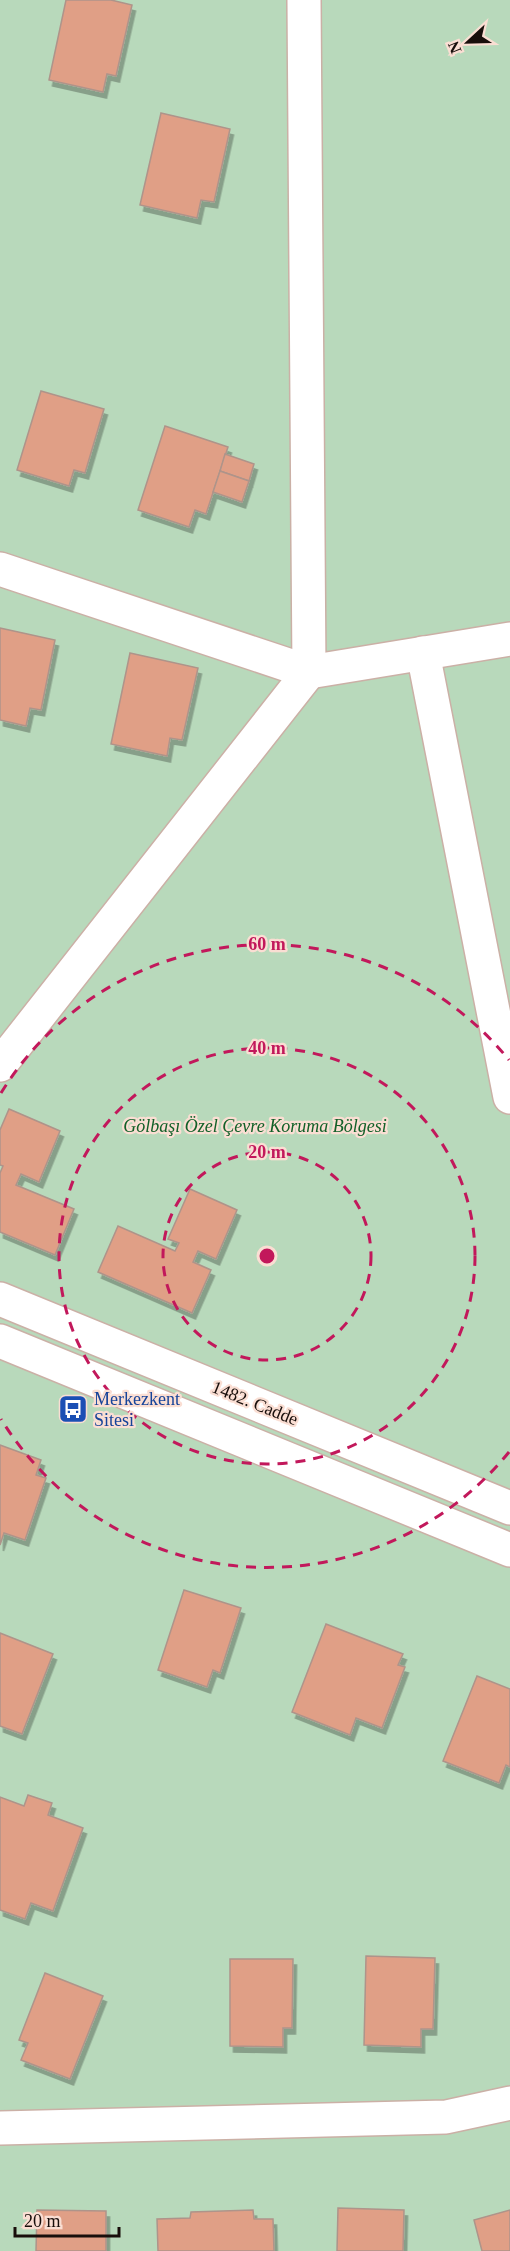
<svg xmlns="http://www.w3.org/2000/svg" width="510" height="2251" viewBox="0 0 510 2251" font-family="Georgia,serif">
  <defs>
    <filter id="shadow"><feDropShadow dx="3.5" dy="6" stdDeviation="0" flood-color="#0004"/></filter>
  </defs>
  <rect width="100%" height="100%" fill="#faded3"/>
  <rect fill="#b8d9bb" x="0" y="0" width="510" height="2251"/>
  <g fill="#e09f86" stroke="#ae948a" stroke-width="1.5" filter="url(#shadow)">
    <polygon points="66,0 111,0 132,5 116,76 107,74 103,92 49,80"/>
    <polygon points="161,113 230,129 214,202 201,200 197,218 140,205"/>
    <polygon points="41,391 104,409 85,473 74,470 69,486 17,470"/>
    <polygon points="165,426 228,447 206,514 195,510 189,527 138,510"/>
    <polygon points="225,454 254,464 249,481 220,471"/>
    <polygon points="220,471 249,481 242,502 213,492"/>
    <polygon points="0,628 55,640 41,710 30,708 26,726 0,720"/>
    <polygon points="130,653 198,668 182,740 170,738 167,756 111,744"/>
    <polygon points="9,1109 60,1131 39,1182 21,1174 16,1185 74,1209 55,1255 0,1232 0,1173 3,1166 0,1165 0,1130"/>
    <polygon points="190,1189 237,1210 216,1259 198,1251 193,1262 211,1270 192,1313 98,1272 118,1226 175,1251 179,1243 168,1239"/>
    <polygon points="0,1445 41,1460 36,1475 46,1478 25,1540 4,1533 0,1545"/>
    <polygon points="184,1590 241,1608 220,1673 213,1670 207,1687 158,1670"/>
    <polygon points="326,1624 403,1654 398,1665 405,1667 382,1728 356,1718 350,1735 292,1712"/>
    <polygon points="0,1633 53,1654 22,1734 0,1726"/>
    <polygon points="477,1676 510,1689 510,1767 506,1765 499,1783 443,1761"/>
    <polygon points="28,1795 52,1803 48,1815 83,1828 53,1911 31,1903 25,1919 0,1910 0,1797 24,1806"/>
    <polygon points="366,1956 435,1958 433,2029 421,2029 421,2047 364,2045"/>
    <polygon points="230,1959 293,1959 292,2028 283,2028 283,2047 230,2046"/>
    <polygon points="45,1973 103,1996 70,2079 21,2060 28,2043 19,2040"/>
    <polygon points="338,2208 404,2210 403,2251 337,2251"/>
    <polygon points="37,2210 106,2211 106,2251 36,2251"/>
    <polygon points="253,2210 254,2219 273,2219 274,2251 158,2251 157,2219 190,2218 191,2212"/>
    <polygon points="510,2210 510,2251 482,2251 474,2220"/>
  </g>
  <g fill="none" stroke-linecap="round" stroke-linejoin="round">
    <g stroke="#cbb0a6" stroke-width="36">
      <g id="minor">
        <polyline points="0,569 309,672 510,639"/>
        <polyline points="423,653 510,1097"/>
        <polyline points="0,1065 309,672 304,0"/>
        <polyline points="0,1299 510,1508"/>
        <polyline points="0,1341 510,1550"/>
        <polyline points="0,2128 446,2117 510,2103"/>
      </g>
    </g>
    <use href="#minor" stroke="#fff" stroke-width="33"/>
  </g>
  <g fill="none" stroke="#c2185b" stroke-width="3" stroke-dasharray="10 8">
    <circle cx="267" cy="1256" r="104"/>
    <circle cx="267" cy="1256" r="208"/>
    <path d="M509 1452A312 312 0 0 1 1 1419M1 1093A312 312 0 0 1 509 1060"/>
  </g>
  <defs>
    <g id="bus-square" transform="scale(1.5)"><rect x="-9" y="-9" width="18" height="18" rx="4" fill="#1a4fb4" stroke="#faded3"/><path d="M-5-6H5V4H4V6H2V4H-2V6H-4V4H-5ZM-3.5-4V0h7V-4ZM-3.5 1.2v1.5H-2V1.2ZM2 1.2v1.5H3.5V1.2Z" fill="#fff"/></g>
  </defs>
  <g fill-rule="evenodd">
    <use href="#bus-square" x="73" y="1409"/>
  </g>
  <g text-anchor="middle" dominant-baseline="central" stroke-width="4.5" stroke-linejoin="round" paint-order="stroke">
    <g font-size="18" font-style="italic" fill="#126028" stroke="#faded3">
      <text x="255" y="1126">Gölbaşı Özel Çevre Koruma Bölgesi</text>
    </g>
    <g font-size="18" fill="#164399" stroke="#faded3" text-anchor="start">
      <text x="94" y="1399">Merkezkent<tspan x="94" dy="21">Sitesi</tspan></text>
    </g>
    <g font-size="18" fill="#180e0b" stroke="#faded3">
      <text transform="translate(255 1403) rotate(22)">1482. Cadde</text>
    </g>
  </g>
  <circle cx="267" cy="1256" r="9" fill="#c2185b" stroke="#faded3" stroke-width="3"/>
  <g font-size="18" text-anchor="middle" font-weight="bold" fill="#c2185b" stroke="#faded3" stroke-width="4.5" stroke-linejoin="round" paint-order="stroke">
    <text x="267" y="950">60 m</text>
    <text x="267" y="1054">40 m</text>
    <text x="267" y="1158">20 m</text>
  </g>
  <g transform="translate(468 42) rotate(248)" stroke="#faded3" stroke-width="4.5" paint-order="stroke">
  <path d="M0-4.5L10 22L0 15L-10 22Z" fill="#180e0b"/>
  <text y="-9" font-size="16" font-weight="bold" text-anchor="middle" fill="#180e0b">N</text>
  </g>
  <path d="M15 2227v9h104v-9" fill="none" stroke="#180e0b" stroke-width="3"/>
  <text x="24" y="2227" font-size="18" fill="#180e0b" stroke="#faded3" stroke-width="4.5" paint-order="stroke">20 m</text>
</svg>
